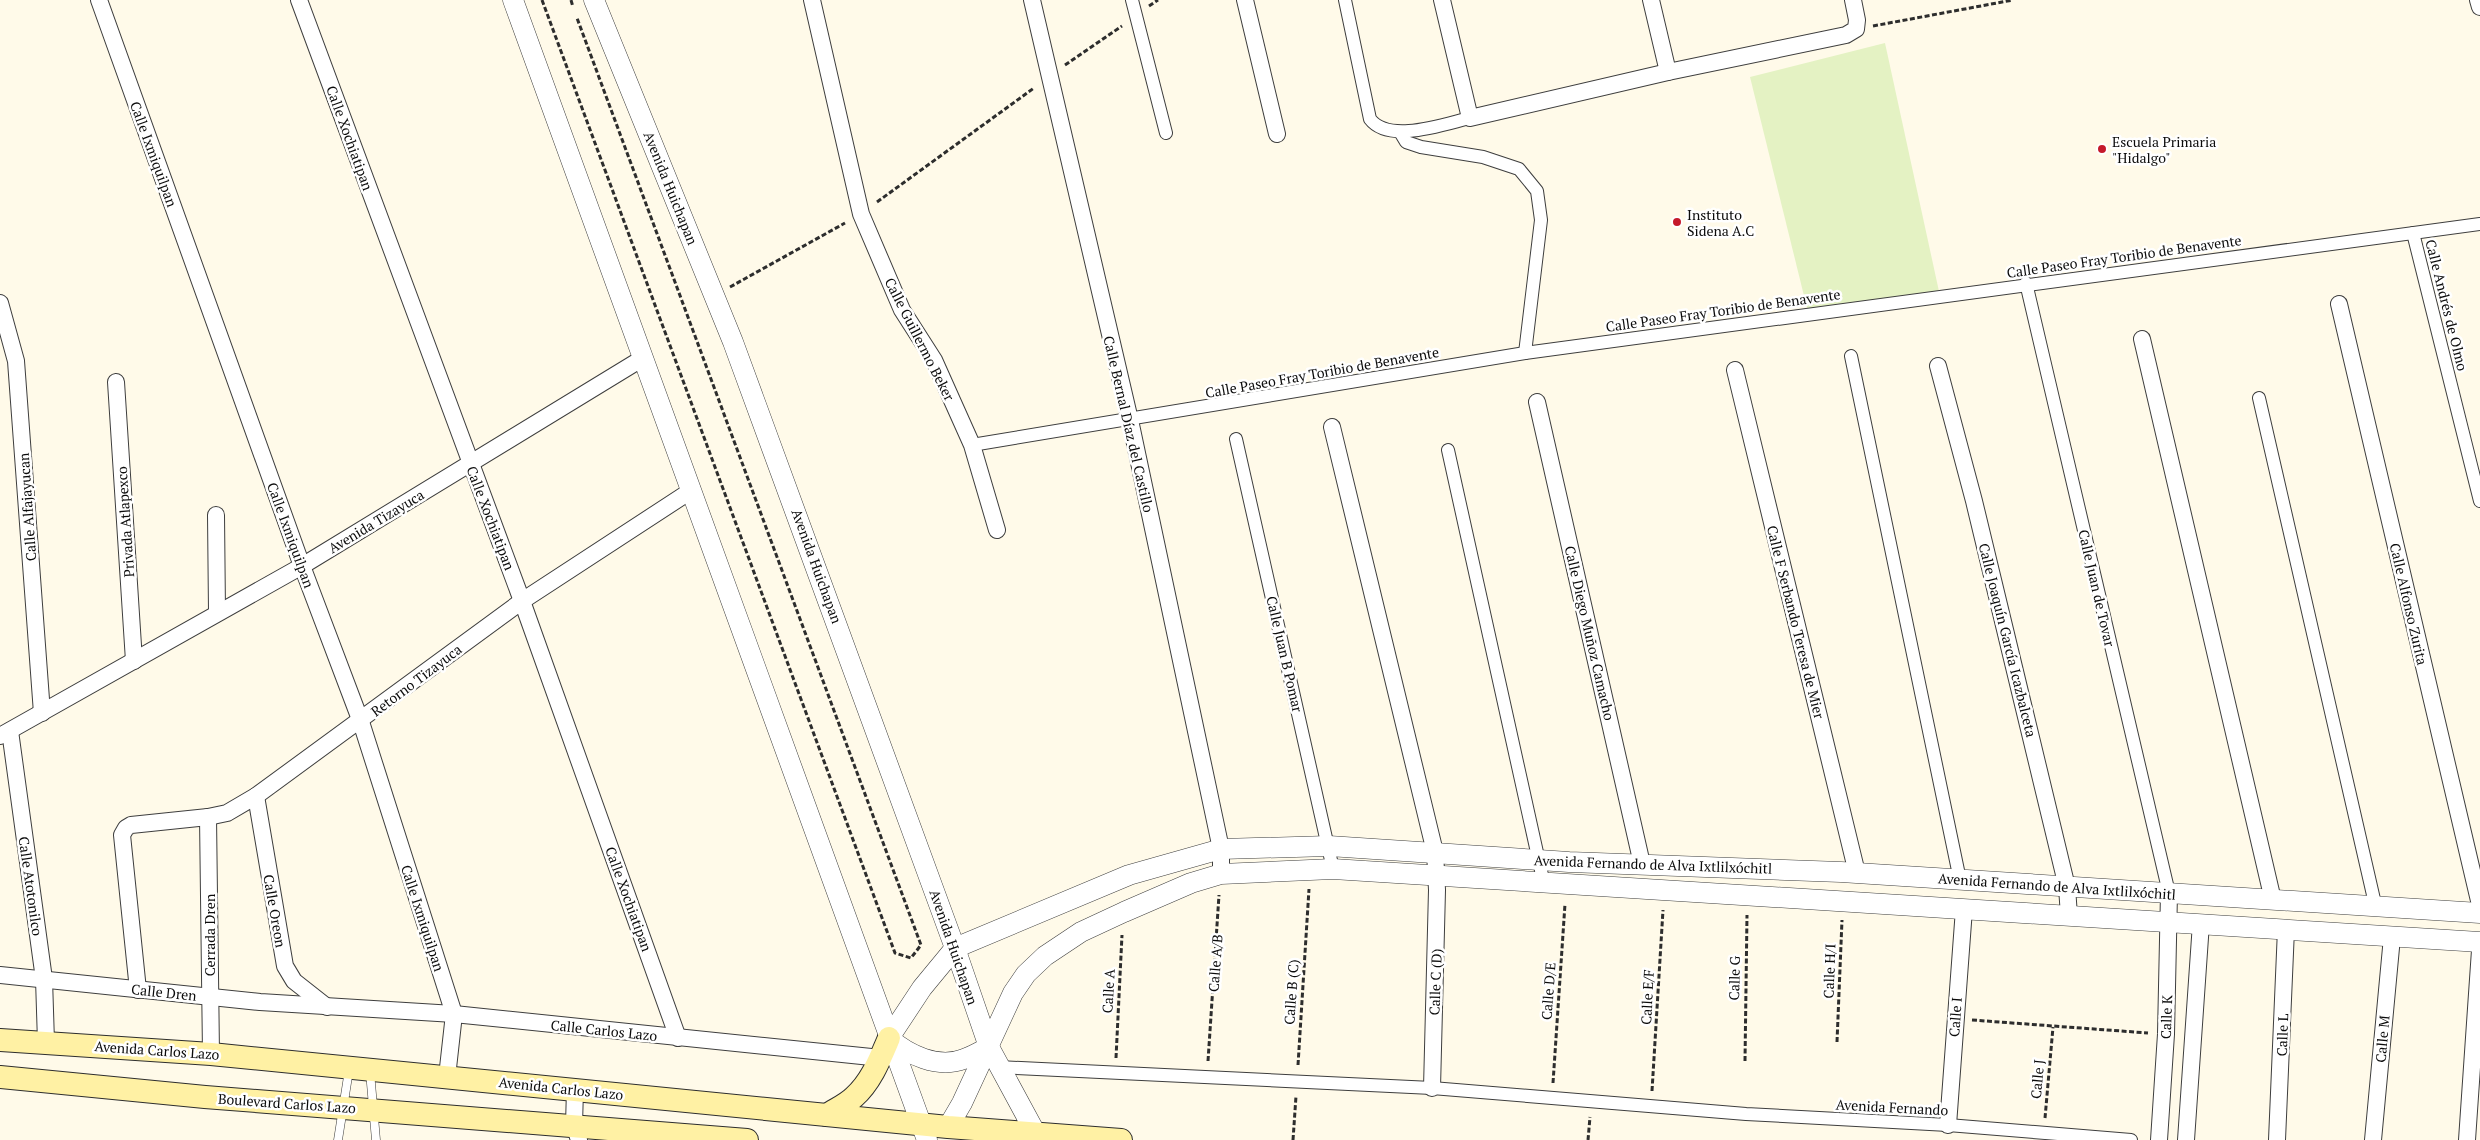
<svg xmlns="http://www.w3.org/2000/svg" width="2480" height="1140" viewBox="0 0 2480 1140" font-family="'PT Serif',serif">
  <rect width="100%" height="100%" fill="#fffae9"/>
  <polygon fill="#e4f2c3" points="1885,43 1940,296 1809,316 1750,77"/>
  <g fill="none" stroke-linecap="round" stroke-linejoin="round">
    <g stroke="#3e3e3e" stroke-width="9">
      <g id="service">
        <polyline points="370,1072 376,1140"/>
        <polyline points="338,1140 349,1070"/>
      </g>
    </g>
    <g stroke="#3e3e3e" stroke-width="14">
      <g id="pedestrian">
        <polyline points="1132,0 1166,133"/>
        <path d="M1345 0 1370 119C1389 144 1444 124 1470 118"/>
        <polyline points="1400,132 1406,142 1421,147 1483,157 1519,169 1537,191 1541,220 1525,353"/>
        <polyline points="2413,233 2480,501"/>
        <polyline points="2026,283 2169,893"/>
        <polyline points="1851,356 1960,880"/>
        <polyline points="2259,398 2376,908"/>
        <polyline points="1236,439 1333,869"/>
        <polyline points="972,445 1525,353 2480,224"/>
        <polyline points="1448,450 1544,884"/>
        <polyline points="998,1067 1432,1088 1746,1114 1948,1125 2131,1140"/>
      </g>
    </g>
    <g stroke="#3e3e3e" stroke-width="18">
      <g id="minor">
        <polyline points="99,0 302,566 361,722 454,1014 447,1077"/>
        <polyline points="299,0 522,601 678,1038"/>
        <polyline points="812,0 861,214 902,310 934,360 972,445 997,530"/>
        <polyline points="1032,0 1130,420 1221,849 1221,874"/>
        <polyline points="1245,0 1277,134"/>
        <polyline points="1442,0 1470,118 1668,72 1846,35 1856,29 1857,20 1853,0"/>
        <polyline points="1651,0 1668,72"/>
        <polyline points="2478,0 2480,7"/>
        <polyline points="0,303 16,361 42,713"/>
        <polyline points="2339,304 2480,905"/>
        <polyline points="2142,339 2273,900"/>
        <polyline points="1938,366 1974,501 2067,887 2069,916"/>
        <polyline points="1735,370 1857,873"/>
        <polyline points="116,382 134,661"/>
        <polyline points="1537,402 1642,864"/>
        <polyline points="1332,427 1435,852 1437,890 1432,1088"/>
        <polyline points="216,515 217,612"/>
        <polyline points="10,731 44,979 46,1042"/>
        <polyline points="0,736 302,566 643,358"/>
        <polyline points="256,796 285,966 294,981 327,1007"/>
        <polyline points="208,817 211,1054"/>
        <polyline points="0,975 260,1002 454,1014 881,1058"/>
        <polyline points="138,990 122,835 126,828 131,825 208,817 227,813 256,796 522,601 692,490"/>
        <polyline points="575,1089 574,1125 579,1140"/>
        <polyline points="1948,1125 1964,909"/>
        <polyline points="2159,1140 2166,1034 2169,893"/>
        <polyline points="2186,1140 2201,923"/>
        <polyline points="2277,1140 2286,929"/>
        <polyline points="2373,1140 2392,937"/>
        <polyline points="2467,1140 2480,950"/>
      </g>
    </g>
    <g stroke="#3e3e3e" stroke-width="21">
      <g id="tertiary">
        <polyline points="513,0 927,1140"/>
        <polyline points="594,0 733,342 955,948 989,1047 1035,1132"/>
        <path d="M989 1047C981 1051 973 1056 964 1059 938 1069 908 1055 889 1038L922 988 955 948 1129 875 1221 849 1329 846 1569 862 1841 872 2480 913"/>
        <polyline points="948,1127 962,1103 1013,993 1026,974 1045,956 1081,932 1124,912 1191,883 1221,874 1333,869 2480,942"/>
      </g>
    </g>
    <g stroke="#2d2d2d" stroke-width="24">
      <g id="secondary">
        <polyline points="0,1040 211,1054 948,1127 1121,1140"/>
        <polyline points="0,1077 205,1097 747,1140"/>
        <path d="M827 1115C836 1109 847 1104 854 1097 871 1082 880 1059 889 1038"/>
      </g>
    </g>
    <g stroke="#2d2d2d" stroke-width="3" stroke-dasharray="5 2.5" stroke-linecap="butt">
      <polyline points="542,0 895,953 911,958 921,945 577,18"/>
      <polyline points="571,0 573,7"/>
      <polyline points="1149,6 1158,0"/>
      <polyline points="1873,26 2013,0"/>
      <polyline points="1065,65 1122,26"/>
      <polyline points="877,202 1034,88"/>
      <polyline points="730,287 845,223"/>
      <polyline points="1972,1020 2148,1033"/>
      <polyline points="1837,1042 1842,920"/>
      <polyline points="1116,1058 1122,935"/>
      <polyline points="1208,1061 1219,895"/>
      <polyline points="1745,1061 1747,915"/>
      <polyline points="1298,1065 1309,889"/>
      <polyline points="1553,1083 1565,904"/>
      <polyline points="1652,1091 1663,910"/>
      <polyline points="2045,1118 2053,1027"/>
      <polyline points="1293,1140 1296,1096"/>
      <polyline points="1588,1140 1590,1117"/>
    </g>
    <use href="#service" stroke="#fff" stroke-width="8"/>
    <use href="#pedestrian" stroke="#fff" stroke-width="12"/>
    <use href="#minor" stroke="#fff" stroke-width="16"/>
    <use href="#tertiary" stroke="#fff" stroke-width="20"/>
    <use href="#secondary" stroke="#fff1a4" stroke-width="22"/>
  </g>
  <g fill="#c5192a" stroke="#fff" stroke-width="2">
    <circle cx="2102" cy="149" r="5"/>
    <circle cx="1677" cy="222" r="5"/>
  </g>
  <g text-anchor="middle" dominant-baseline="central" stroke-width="5" stroke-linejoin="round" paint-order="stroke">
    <g font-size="14" fill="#0b0b0b" stroke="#fff">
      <text transform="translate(350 138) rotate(70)">Calle Xochiatipan</text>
      <text transform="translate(154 154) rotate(70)">Calle Ixmiquilpan</text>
      <text transform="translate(671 188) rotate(68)">Avenida Huichapan</text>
      <text transform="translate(2124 256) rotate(-8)">Calle Paseo Fray Toribio de Benavente</text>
      <text transform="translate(2447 305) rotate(76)">Calle Andrés de Olmo</text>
      <text transform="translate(1723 310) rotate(-8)">Calle Paseo Fray Toribio de Benavente</text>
      <text transform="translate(920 339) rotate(63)">Calle Guillermo Beker</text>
      <text transform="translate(1322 372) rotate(-10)">Calle Paseo Fray Toribio de Benavente</text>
      <text transform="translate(1129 424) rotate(77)">Calle Bernal Díaz del Castillo</text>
      <text transform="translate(27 507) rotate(-94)">Calle Alfajayucan</text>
      <text transform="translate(491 518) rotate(69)">Calle Xochiatipan</text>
      <text transform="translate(376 521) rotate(-31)">Avenida Tizayuca</text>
      <text transform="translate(125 522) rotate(-94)">Privada Atlapexco</text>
      <text transform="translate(291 535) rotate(70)">Calle Ixmiquilpan</text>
      <text transform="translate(817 566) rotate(70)">Avenida Huichapan</text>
      <text transform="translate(2097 588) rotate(77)">Calle Juan de Tovar</text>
      <text transform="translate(2409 604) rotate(77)">Calle Alfonso Zurita</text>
      <text transform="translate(1796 622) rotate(76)">Calle F Serbando Teresa de Mier</text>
      <text transform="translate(1590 633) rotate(77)">Calle Diego Muñoz Camacho</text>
      <text transform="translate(2008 640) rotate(76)">Calle Joaquín García Icazbalceta</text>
      <text transform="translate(1285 654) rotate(77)">Calle Juan B Pomar</text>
      <text transform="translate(416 680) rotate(-37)">Retorno Tizayuca</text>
      <text transform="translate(1653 864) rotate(2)">Avenida Fernando de Alva Ixtlilxóchitl</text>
      <text transform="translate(31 886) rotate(82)">Calle Atotonilco</text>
      <text transform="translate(2057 886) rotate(4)">Avenida Fernando de Alva Ixtlilxóchitl</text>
      <text transform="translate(629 899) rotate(70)">Calle Xochiatipan</text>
      <text transform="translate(275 911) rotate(80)">Calle Oreon</text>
      <text transform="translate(423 918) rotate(72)">Calle Ixmiquilpan</text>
      <text transform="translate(209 935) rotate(-90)">Cerrada Dren</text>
      <text transform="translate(954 947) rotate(71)">Avenida Huichapan</text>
      <text transform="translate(1215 963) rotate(-86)">Calle A/B</text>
      <text transform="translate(1829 971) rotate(-88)">Calle H/I</text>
      <text transform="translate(1734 978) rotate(-89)">Calle G</text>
      <text transform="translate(1435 982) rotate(-88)">Calle C (D)</text>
      <text transform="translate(1108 991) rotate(-87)">Calle A</text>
      <text transform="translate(1548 991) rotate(-86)">Calle D/E</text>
      <text transform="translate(164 992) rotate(6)">Calle Dren</text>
      <text transform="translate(1291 992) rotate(-86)">Calle B (C)</text>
      <text transform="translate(1647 997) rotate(-87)">Calle E/F</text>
      <text transform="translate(1955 1017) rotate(-86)">Calle I</text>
      <text transform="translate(2166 1017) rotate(-88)">Calle K</text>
      <text transform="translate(604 1030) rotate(6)">Calle Carlos Lazo</text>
      <text transform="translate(2282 1035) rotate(-88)">Calle L</text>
      <text transform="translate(2382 1039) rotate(-85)">Calle M</text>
      <text transform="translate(157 1050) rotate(4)">Avenida Carlos Lazo</text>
      <text transform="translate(2037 1079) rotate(-85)">Calle J</text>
      <text transform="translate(561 1088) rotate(6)">Avenida Carlos Lazo</text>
      <text transform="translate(287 1103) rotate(4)">Boulevard Carlos Lazo</text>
      <text transform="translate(1892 1107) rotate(3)">Avenida Fernando</text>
    </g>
    <g font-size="14" fill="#0b0b0b" stroke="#fff" text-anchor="start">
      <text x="2112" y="141">Escuela Primaria<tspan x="2112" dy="16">"Hidalgo"</tspan></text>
      <text x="1687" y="214">Instituto<tspan x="1687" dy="16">Sidena A.C</tspan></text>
    </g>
  </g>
</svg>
